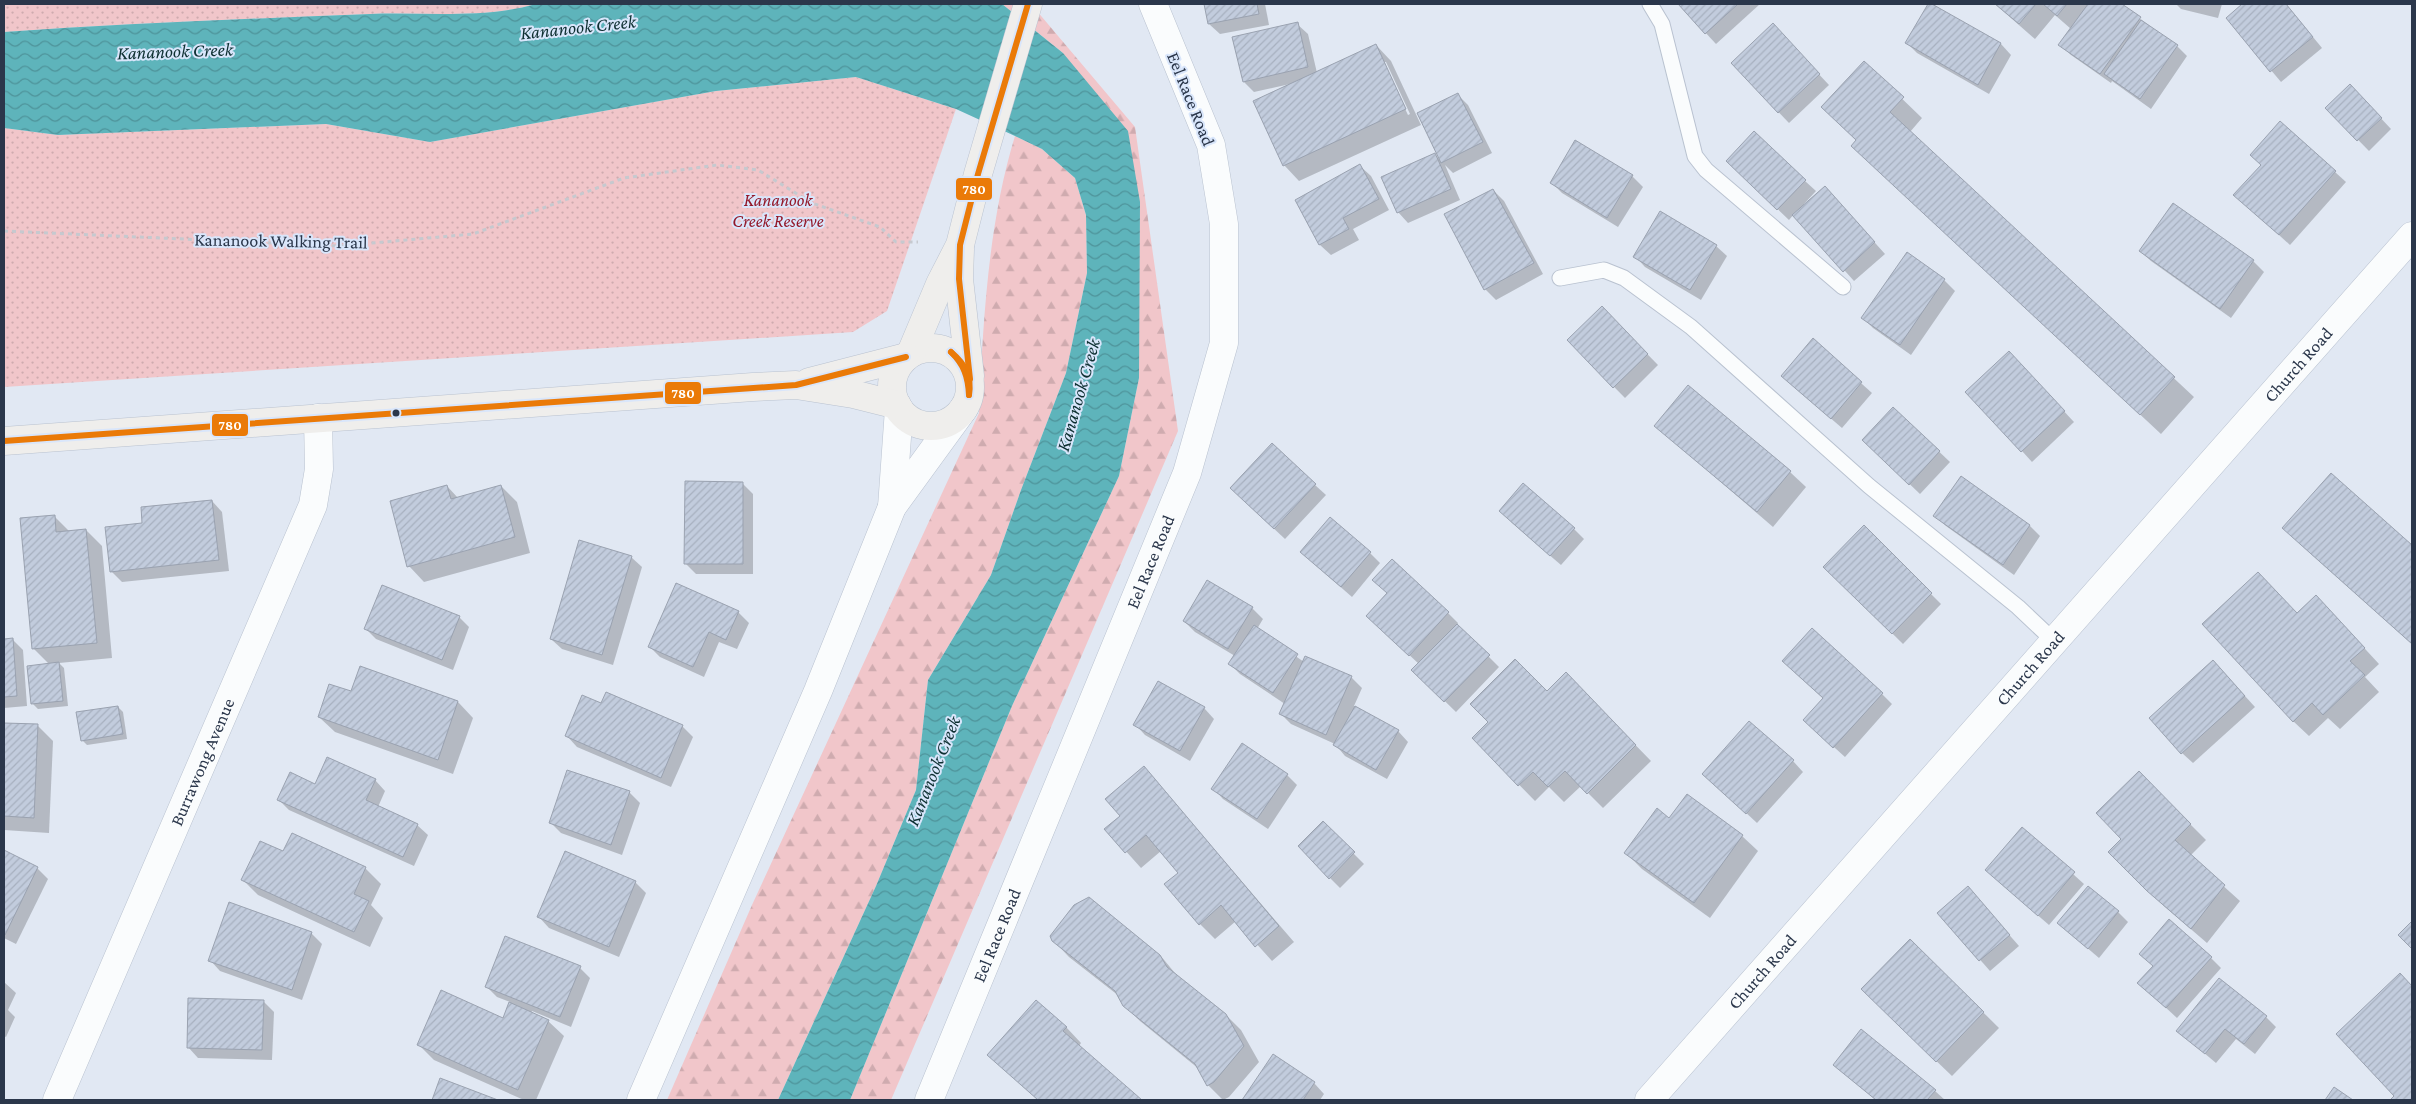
<svg xmlns="http://www.w3.org/2000/svg" width="2416" height="1104" viewBox="0 0 2416 1104" font-family="'Crimson Pro',serif">
  <defs>
    <pattern id="forest-firs" width="22" height="20" patternUnits="userSpaceOnUse" patternTransform="scale(1.25)"><rect width="22" height="20" fill="#f1c6ca"/><path d="M5 1l3.5 6h-7zM16 11l3.5 6h-7z" fill="#cfabaf"/></pattern>
    <pattern id="park-dots" width="8" height="8" patternUnits="userSpaceOnUse" patternTransform="scale(1.25)"><rect width="8" height="8" fill="#f1c6ca"/><path d="M2 2h.1M6 6h.1" fill="none" stroke="#cfabaf" stroke-width="1.8" stroke-linecap="round"/></pattern>
    <pattern id="water-waves" width="16" height="10" patternUnits="userSpaceOnUse" patternTransform="scale(1.25)"><rect width="16" height="10" fill="#5eb4bb"/><path d="M0 5q4-4 8 0t8 0" fill="none" stroke="#4e939a"/></pattern>
    <pattern id="building-hatch" width="6" height="6" patternUnits="userSpaceOnUse" patternTransform="scale(1.25)"><rect width="6" height="6" fill="#c2ccdd"/><path d="M-1 1l2-2M0 6l6-6M5 7l2-2" fill="none" stroke="#a7b0bf"/></pattern>
  </defs>
  <rect width="100%" height="100%" fill="#e1e8f3"/>
  <g fill="url(#forest-firs)">
    <polygon points="1002,4 1031,4 1135,127 1178,431 891,1100 850,1100 1012,706 1119,476 1139,378 1063,53"/>
    <path d="M1015 136 1042 149 1075 178 1086 215 1087 273 1066 373 1021 490 991 575 928 680 916 790 876 886 778 1100H667L752 905 979 413C983 322 988 224 1015 136Z"/>
  </g>
  <g fill="url(#park-dots)">
    <path d="M4 4H536C483 19 424 12 370 14 248 19 126 23 4 32Z"/>
    <polygon points="856,77 956,109 887,311 853,332 4,387 4,128 58,135 326,124 430,142 716,91"/>
  </g>
  <path fill="url(#water-waves)" d="M536 4H1002L1063 53 1128 131 1140 202 1139 378 1119 476 1012 706 850 1100H778L876 886 916 790 928 680 991 575 1021 490 1066 373 1087 273 1086 215 1075 178 1042 149 1015 136 956 109 856 77 716 91 430 142 326 124 58 135 4 128V32C126 23 248 19 370 14 425 12 483 19 536 4Z"/>
  <g fill="#0003" fill-rule="evenodd">
    <polygon points="1205,4 1265,4 1269,25 1220,34 1209,24"/>
    <polygon points="1679,4 1760,4 1716,44"/>
    <polygon points="1929,4 2001,44 2011,55 1989,94 1917,53 1907,43"/>
    <polygon points="1995,4 2120,4 2177,46 2187,56 2151,109 2112,81 2111,83 2071,55 2060,44 2071,29 2055,15 2035,39"/>
    <polygon points="2176,4 2222,4 2218,18 2181,9"/>
    <polygon points="2244,4 2286,4 2322,48 2281,82 2227,18"/>
    <path d="M1297 24 1308 34 1317 73 1376 45 1391 61 1421 125 1299 181 1284 165 1290 84 1254 92 1244 82ZM1383 62H1386L1410 114 1408 115Z"/>
    <polygon points="1783,36 1829,85 1789,123 1732,63"/>
    <polygon points="1864,62 1922,118 1910,132 2194,397 2161,434 1852,146 1857,141 1822,107"/>
    <polygon points="1458,95 1468,105 1492,153 1453,173 1445,165 1460,200 1408,223 1398,212 1435,155 1442,162"/>
    <polygon points="2360,96 2391,129 2369,151 2327,108"/>
    <polygon points="1576,142 1632,176 1643,187 1618,227 1562,193 1551,182"/>
    <polygon points="2262,165 2335,172 2346,182 2290,245 2246,205"/>
    <polygon points="1360,166 1371,176 1389,210 1353,229 1359,240 1331,255 1320,245 1296,200"/>
    <polygon points="1738,171 1805,181 1816,191 1804,204 1805,205 1825,187 1885,254 1854,281 1794,214 1789,220"/>
    <polygon points="1493,190 1504,201 1543,274 1496,300 1485,289"/>
    <polygon points="2173,204 2253,261 2264,272 2231,318 2151,261 2140,251"/>
    <polygon points="1716,246 1727,256 1701,300 1645,267 1635,256"/>
    <polygon points="1907,254 1944,280 1955,291 1911,355 1873,328 1863,318"/>
    <polygon points="1612,318 1658,365 1625,398 1568,340"/>
    <polygon points="1813,340 1872,393 1842,428 1793,386"/>
    <polygon points="2020,364 2074,422 2032,462 2022,451"/>
    <polygon points="1893,408 1950,462 1920,494 1874,450"/>
    <polygon points="1656,426 1790,472 1806,487 1773,527"/>
    <polygon points="2331,474 2412,547 2412,644 2299,543"/>
    <polygon points="1962,478 2030,526 2040,536 2014,575 1946,526 1935,516"/>
    <polygon points="742,483 753,494 753,574 696,574 685,563"/>
    <polygon points="1315,485 1326,495 1285,539 1242,499"/>
    <polygon points="447,486 458,498 501,486 517,502 530,553 424,582 409,566"/>
    <polygon points="212,501 222,512 229,571 122,582 111,571 144,524"/>
    <polygon points="54,516 70,532 86,530 102,546 112,658 59,663 64,668 68,706 38,709 33,704 49,664 33,648"/>
    <polygon points="1511,522 1574,529 1584,539 1561,565"/>
    <polygon points="1864,527 1941,604 1903,644 1825,567"/>
    <polygon points="1370,553 1380,563 1352,597 1312,562"/>
    <polygon points="631,557 642,567 613,665 562,649 551,639"/>
    <polygon points="1388,593 1448,613 1458,623 1457,625 1499,667 1456,712 1413,670 1419,664 1378,626"/>
    <polygon points="1252,608 1263,619 1257,629 1304,662 1306,657 1352,678 1362,688 1354,706 1398,731 1408,742 1387,779 1345,756 1335,744 1291,724 1281,714 1285,704 1240,674 1230,664 1235,656 1195,632 1184,621"/>
    <polygon points="738,612 749,623 737,649 719,642 704,677 660,657 649,646"/>
    <polygon points="2331,612 2379,664 2365,677 2379,692 2340,729 2328,718 2309,736 2293,721 2297,614"/>
    <polygon points="459,617 469,627 453,670 376,639 366,629"/>
    <polygon points="12,639 23,650 27,706 4,708 4,640"/>
    <polygon points="1794,672 1882,694 1892,704 1845,757 1815,730 1824,699"/>
    <polygon points="2223,672 2255,707 2193,763 2182,753"/>
    <polygon points="1582,690 1651,761 1603,808 1581,786 1564,802 1549,787 1535,801 1473,738 1490,722 1547,693"/>
    <polygon points="352,693 458,702 473,718 453,774 335,732 319,717"/>
    <polygon points="602,705 682,726 693,737 671,787 577,747 567,736"/>
    <polygon points="118,707 123,712 127,739 87,745 82,740"/>
    <polygon points="1204,708 1214,719 1190,761 1145,735 1135,724"/>
    <polygon points="4,724 37,725 53,741 49,833 4,830"/>
    <polygon points="1793,761 1803,772 1757,823 1715,784"/>
    <polygon points="1144,768 1294,942 1272,961 1236,921 1215,939 1200,924 1180,873 1161,851 1141,868 1106,829 1121,817"/>
    <polygon points="2139,773 2206,840 2190,856 2240,901 2207,943 2164,906 2110,852 2123,839"/>
    <polygon points="1287,775 1297,785 1268,829 1223,799 1213,788"/>
    <polygon points="375,780 385,791 378,807 417,825 428,835 414,866 289,810 279,800 316,786"/>
    <polygon points="629,792 640,803 622,855 561,833 550,822"/>
    <polygon points="1669,820 1742,836 1758,851 1710,918 1642,869 1626,853"/>
    <polygon points="1323,823 1364,864 1340,888 1330,878"/>
    <polygon points="2022,828 2084,884 2049,925 1997,880"/>
    <polygon points="4,852 37,868 48,879 16,944 4,938"/>
    <polygon points="284,853 365,868 381,884 371,905 383,918 370,947 258,895 243,880"/>
    <polygon points="635,882 646,893 619,957 549,928 539,917"/>
    <polygon points="1978,899 2019,946 1990,971 1939,913"/>
    <polygon points="2118,912 2128,922 2099,958 2058,923"/>
    <polygon points="311,933 322,944 302,1000 220,971 210,960"/>
    <polygon points="1053,940 1160,955 1179,978 1225,1014 1241,1030 1259,1062 1229,1097 1223,1100 1208,1085 1199,1069 1140,1021 1124,1005 1119,996 1069,957"/>
    <polygon points="1910,940 1999,1028 1952,1076 1878,1005"/>
    <polygon points="2211,958 2221,968 2177,1018 2150,993"/>
    <polygon points="580,968 590,978 571,1027 532,1011 531,1013 548,1021 564,1036 536,1100 524,1100 434,1060 419,1045 503,1019 510,1002 497,997 487,987"/>
    <polygon points="2400,975 2412,987 2412,1100 2392,1100 2396,1096"/>
    <polygon points="4,982 16,993 8,1010 15,1017 6,1037 4,1036"/>
    <polygon points="263,1001 274,1012 272,1060 198,1058 188,1047"/>
    <polygon points="2266,1017 2276,1027 2255,1054 2236,1039 2216,1063 2178,1031"/>
    <polygon points="1066,1027 1081,1043 1079,1046 1140,1100 1038,1100 989,1055"/>
    <polygon points="1273,1056 1314,1083 1324,1094 1320,1100 1243,1100"/>
    <polygon points="1834,1065 1935,1091 1945,1100 1876,1100"/>
    <polygon points="441,1080 494,1100 433,1100"/>
  </g>
  <g fill="url(#building-hatch)" stroke="#9aa2b0">
    <polygon points="1204,4 1257,4 1259,14 1208,24"/>
    <polygon points="1678,4 1738,4 1705,34"/>
    <polygon points="1928,4 1932,4 2001,43 1978,85 1905,43"/>
    <polygon points="1995,4 2036,4 2019,24"/>
    <polygon points="2043,4 2067,4 2057,16"/>
    <polygon points="2088,4 2122,4 2141,17 2100,74 2058,45"/>
    <polygon points="2242,4 2286,4 2313,37 2270,72 2226,18"/>
    <polygon points="2141,20 2178,45 2140,99 2104,74"/>
    <polygon points="1298,22 1308,67 1243,82 1232,37"/>
    <polygon points="1773,23 1820,74 1778,113 1731,63"/>
    <polygon points="1376,44 1406,109 1283,166 1253,101"/>
    <polygon points="1864,61 1904,97 1890,112 2175,377 2140,415 1851,146 1856,140 1821,107"/>
    <polygon points="2350,84 2382,118 2357,141 2325,108"/>
    <polygon points="1458,93 1483,142 1441,163 1417,113"/>
    <polygon points="2280,121 2336,171 2279,235 2233,195 2261,165 2250,155"/>
    <polygon points="1754,131 1806,180 1777,210 1726,161"/>
    <polygon points="1575,140 1633,175 1607,218 1550,183"/>
    <polygon points="1435,153 1451,189 1397,213 1381,177"/>
    <polygon points="1360,164 1379,199 1343,218 1349,229 1319,245 1295,200"/>
    <polygon points="1825,186 1875,242 1843,272 1792,215"/>
    <polygon points="1493,189 1534,263 1484,290 1444,214"/>
    <polygon points="2173,203 2254,260 2220,309 2139,251"/>
    <polygon points="1660,211 1717,245 1690,290 1633,257"/>
    <polygon points="1907,252 1945,279 1900,345 1861,318"/>
    <polygon points="1602,306 1648,354 1613,388 1567,340"/>
    <polygon points="1813,338 1862,382 1831,419 1781,376"/>
    <polygon points="2009,351 2065,411 2021,452 1965,392"/>
    <polygon points="1688,385 1791,471 1757,512 1654,426"/>
    <polygon points="1893,407 1940,451 1909,485 1862,440"/>
    <polygon points="1272,443 1316,484 1274,529 1230,488"/>
    <polygon points="2331,473 2412,545 2412,644 2282,528"/>
    <polygon points="1961,476 2030,525 2003,565 1933,516"/>
    <polygon points="685,481 743,482 743,564 684,564"/>
    <polygon points="1523,483 1575,528 1550,556 1499,511"/>
    <polygon points="447,485 451,499 501,485 515,537 407,567 390,501"/>
    <polygon points="212,500 219,560 110,572 105,527 142,523 141,507"/>
    <polygon points="55,515 56,532 86,529 97,643 32,649 20,518"/>
    <polygon points="1330,517 1371,552 1341,587 1300,552"/>
    <polygon points="1864,525 1932,593 1892,634 1823,567"/>
    <polygon points="579,540 632,556 602,655 550,639"/>
    <polygon points="1392,559 1449,612 1409,656 1366,616 1387,593 1372,580"/>
    <polygon points="2258,572 2297,613 2316,595 2365,648 2350,661 2365,675 2323,715 2312,703 2293,722 2202,624"/>
    <polygon points="1207,580 1253,607 1228,649 1183,621"/>
    <polygon points="676,583 739,611 726,640 709,632 693,667 648,647"/>
    <polygon points="382,585 460,616 442,660 364,629"/>
    <polygon points="1457,624 1490,655 1444,702 1411,670"/>
    <polygon points="1254,625 1298,654 1273,693 1228,664"/>
    <polygon points="1812,628 1883,693 1833,748 1803,720 1823,698 1782,661"/>
    <polygon points="13,638 17,696 4,697 4,639"/>
    <polygon points="1305,656 1352,676 1326,735 1279,714"/>
    <polygon points="1515,659 1547,691 1566,672 1636,745 1587,794 1565,771 1548,787 1533,772 1518,786 1472,738 1488,722 1470,704"/>
    <polygon points="2213,660 2245,696 2181,754 2149,718"/>
    <polygon points="59,662 63,701 31,704 27,666"/>
    <polygon points="360,666 458,701 438,760 318,717 329,684 351,691"/>
    <polygon points="1158,681 1205,707 1180,751 1133,725"/>
    <polygon points="606,692 683,725 661,778 565,736 582,695 601,703"/>
    <polygon points="118,706 123,734 81,741 76,712"/>
    <polygon points="1355,706 1399,730 1376,770 1333,745"/>
    <polygon points="1749,721 1794,760 1746,814 1702,774"/>
    <polygon points="4,723 38,724 34,818 4,816"/>
    <polygon points="1242,743 1288,774 1257,819 1211,789"/>
    <polygon points="327,757 376,779 366,800 418,824 403,857 277,800 290,772 315,784"/>
    <polygon points="1144,766 1279,926 1255,947 1221,905 1199,925 1164,884 1178,873 1146,835 1125,853 1104,829 1120,816 1105,799"/>
    <polygon points="567,770 630,791 611,845 549,823"/>
    <polygon points="2139,771 2191,824 2175,840 2225,885 2191,929 2147,891 2108,852 2121,839 2096,813"/>
    <polygon points="1687,794 1743,835 1694,903 1624,853 1657,808 1669,818"/>
    <polygon points="1323,821 1355,852 1329,879 1298,846"/>
    <polygon points="2022,827 2075,872 2038,916 1985,870"/>
    <polygon points="292,833 366,867 354,894 369,901 354,932 241,880 260,841 283,851"/>
    <polygon points="4,850 38,867 5,935 4,934"/>
    <polygon points="565,851 636,881 609,947 537,917"/>
    <polygon points="1968,886 2010,935 1979,961 1937,913"/>
    <polygon points="2088,886 2119,911 2088,949 2057,923"/>
    <polygon points="1089,897 1160,955 1167,967 1226,1014 1244,1046 1214,1082 1207,1086 1195,1064 1123,1006 1115,991 1052,941 1050,936 1074,905"/>
    <polygon points="229,902 312,932 292,990 208,961"/>
    <polygon points="2169,919 2212,957 2166,1008 2137,983 2153,966 2139,954"/>
    <polygon points="2412,921 2412,949 2398,935"/>
    <polygon points="505,936 581,966 560,1017 485,987"/>
    <polygon points="1910,939 1984,1012 1936,1062 1861,989"/>
    <polygon points="2400,973 2412,986 2412,1100 2390,1100 2394,1096 2336,1034"/>
    <polygon points="2219,978 2267,1016 2244,1044 2225,1029 2205,1054 2176,1031"/>
    <polygon points="441,990 503,1018 509,1002 549,1020 518,1090 417,1045"/>
    <polygon points="188,998 264,1000 262,1050 187,1048"/>
    <polygon points="1036,1000 1067,1027 1063,1031 1142,1100 1038,1100 987,1055"/>
    <polygon points="1861,1029 1936,1090 1927,1100 1876,1100 1833,1065"/>
    <polygon points="1273,1054 1315,1082 1303,1100 1242,1100"/>
    <polygon points="440,1078 498,1100 432,1100"/>
    <polygon points="2334,1087 2353,1100 2325,1100"/>
  </g>
  <g fill="none" stroke-linecap="round" stroke-linejoin="round">
    <g stroke="#b9c2d0" stroke-width="17">
      <g id="lane">
        <polyline points="1650,4 1662,24 1695,156 1706,170 1843,287"/>
        <polyline points="1560,278 1604,270 1624,278 1691,327 1869,486 2018,607 2054,641"/>
      </g>
    </g>
    <g stroke="#b9c2d0" stroke-width="29">
      <g id="street">
        <polyline points="892,507 899,409"/>
        <path id="s1" d="M57 1100 313 505 319 469 318 418"/>
        <polyline points="641,1100 818,691 892,507 964,408"/>
        <path id="s2" d="M929 1100 1187 473 1224 343V224L1211 145 1153 4"/>
        <path id="s3" d="M1649 1100 2412 236"/>
      </g>
    </g>
    <g stroke="#b9c2d0" stroke-width="29">
      <g id="secondary">
        <polyline points="960,249 959,279 970,376"/>
        <circle cx="931" cy="387" r="39"/>
        <polyline points="911,353 940,284 960,245 978,174 1028,4"/>
        <polyline points="809,382 906,357"/>
        <polyline points="4,441 753,387 796,385 853,394 897,405"/>
      </g>
    </g>
    <polyline stroke="#c6c9cf" stroke-width="3" stroke-dasharray="4 4" stroke-linecap="butt" points="4,231 339,246 473,234 624,178 717,165 758,170 812,203 880,227 896,242 918,242"/>
    <use href="#lane" stroke="#fafcfd" stroke-width="15"/>
    <use href="#street" stroke="#fafcfd" stroke-width="28"/>
    <use href="#secondary" stroke="#efeeec" stroke-width="28"/>
    <g stroke="#d9e6fb" stroke-width="10">
      <g id="bus-1">
        <path d="M951 352C965 364 972 376 969 395"/>
        <path d="M951 352C964 365 968 376 969 395"/>
        <polyline points="970,379 959,279 960,245 978,174 1028,4"/>
        <polyline points="4,441 796,385 906,357"/>
      </g>
    </g>
    <use href="#bus-1" stroke="#ea7a08" stroke-width="6"/>
  </g>
  <circle fill="#2b374b" stroke="#d9e6fb" stroke-width="2" cx="396" cy="413" r="4.5"/>
  <g text-anchor="middle" dominant-baseline="central" stroke-width="4" stroke-linejoin="round" paint-order="stroke">
    <g font-size="18" fill="#2b374b" stroke="#d9e6fb">
      <text transform="translate(1191 99) rotate(68)">Eel Race Road</text>
      <text transform="translate(281 241) rotate(1)">Kananook Walking Trail</text>
      <text stroke="none"><textPath href="#s3" startOffset="981">Church Road</textPath></text>
      <text stroke="none"><textPath href="#s2" startOffset="582">Eel Race Road</textPath></text>
      <text stroke="none"><textPath href="#s3" startOffset="576">Church Road</textPath></text>
      <text stroke="none"><textPath href="#s1" startOffset="368">Burrawong Avenue</textPath></text>
      <text stroke="none"><textPath href="#s2" startOffset="178">Eel Race Road</textPath></text>
      <text stroke="none"><textPath href="#s3" startOffset="171">Church Road</textPath></text>
    </g>
    <g font-size="18" font-style="italic" fill="#931829" stroke="#d9e6fb">
      <text x="778" y="200">Kananook<tspan x="778" dy="21">Creek Reserve</tspan></text>
    </g>
    <g font-size="19" font-style="italic" fill="#0e3032" stroke="#d9e6fb">
      <text transform="translate(578 27) rotate(-6)">Kananook Creek</text>
      <text transform="translate(175 51) rotate(-2)">Kananook Creek</text>
      <text transform="translate(1078 395) rotate(-74)">Kananook Creek</text>
      <text transform="translate(933 771) rotate(-68)">Kananook Creek</text>
    </g>
  </g>
  <g stroke="#d9e6fb" stroke-width="2">
    <rect x="955" y="177" width="38" height="24" rx="5" fill="#ea7a08"/>
    <rect x="664" y="381" width="38" height="24" rx="5" fill="#ea7a08"/>
    <rect x="211" y="413" width="38" height="24" rx="5" fill="#ea7a08"/>
  </g>
  <g font-size="14" text-anchor="middle" font-weight="bold" fill="#fff">
    <text x="974" y="194">780</text>
    <text x="683" y="398">780</text>
    <text x="230" y="430">780</text>
  </g>
  <rect width="2416" height="1104" fill="none" stroke="#2b374b" stroke-width="10"/>
</svg>
